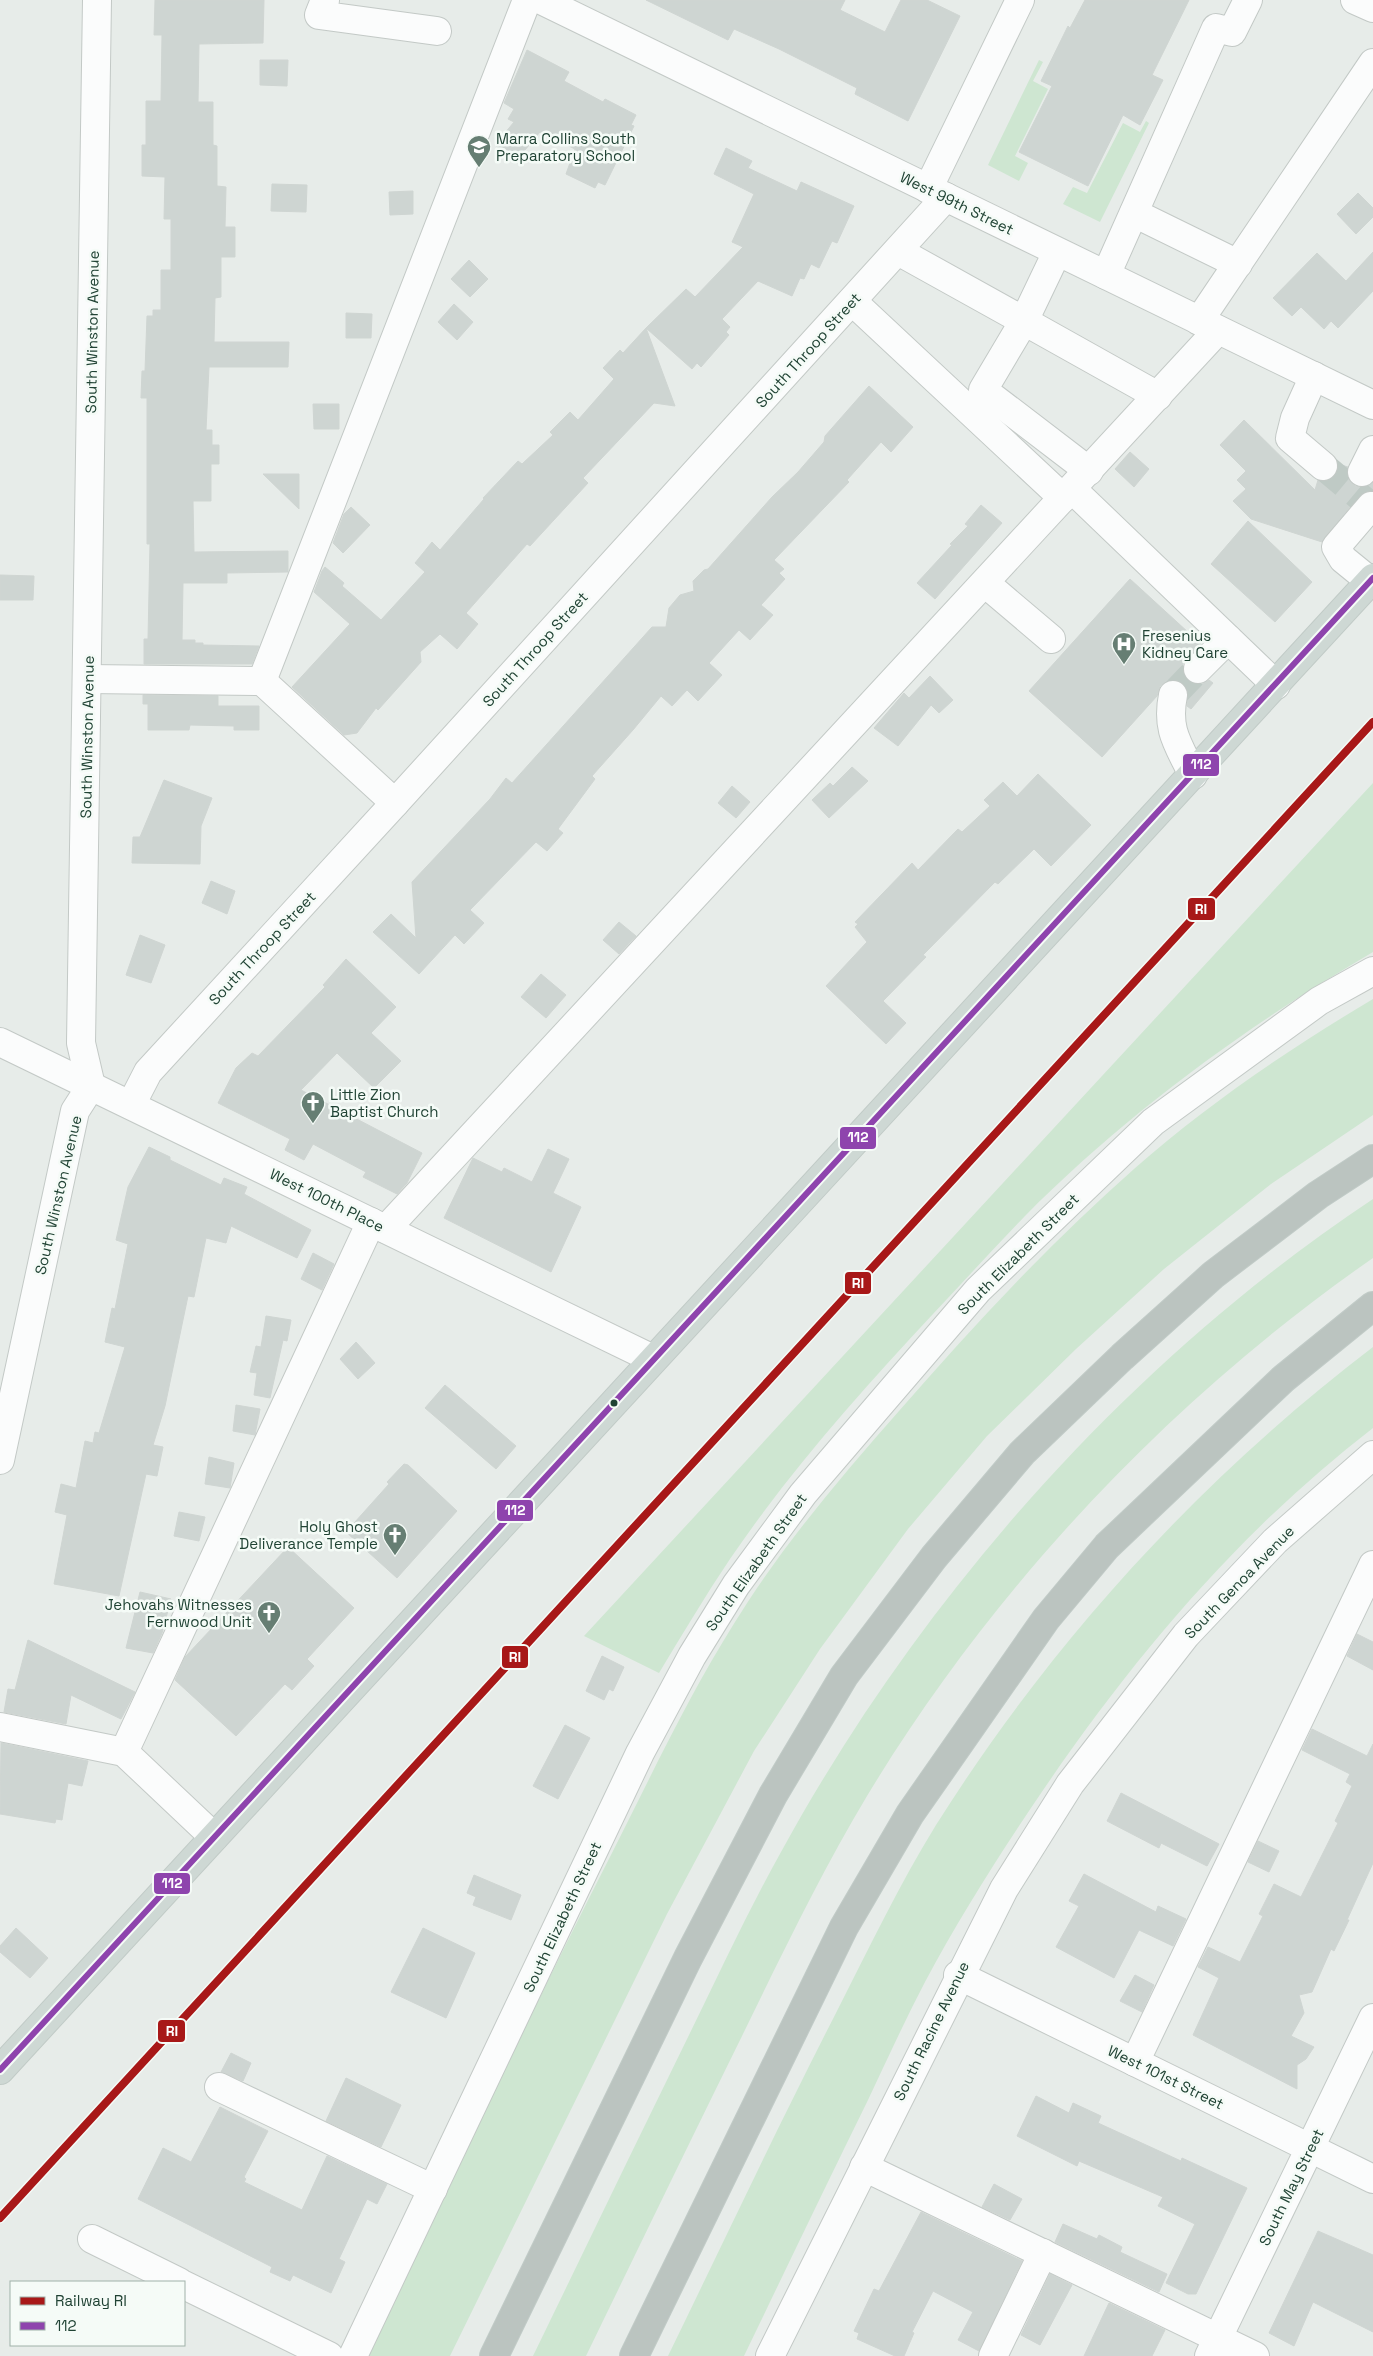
<svg xmlns="http://www.w3.org/2000/svg" width="1373" height="2356" viewBox="0 0 1373 2356" font-family="'Space Grotesk',sans-serif">
  <rect width="100%" height="100%" fill="#e7ece9"/>
  <g fill="#cee6d1">
    <polygon points="1039,60 1043,62 1033,81 1048,89 1015,156 1028,163 1019,181 988,165"/>
    <polygon points="1146,121 1149,123 1100,222 1063,204 1073,187 1087,193 1123,123 1140,132"/>
    <path d="M1373 783V952C1248 1025 1127 1113 1025 1216 994 1248 964 1281 933 1314 861 1391 790 1471 730 1559 705 1596 682 1635 659 1673L584 1636Z"/>
    <path d="M1373 999V1115L1271 1184 1164 1269 1076 1349 987 1436 908 1529 820 1649 754 1751 667 1914 450 2356H367C449 2187 528 2017 613 1851 652 1774 689 1695 735 1622 782 1546 840 1478 899 1411 973 1326 1050 1243 1134 1169 1208 1104 1289 1049 1373 999Z"/>
    <path d="M1373 1199V1258C1171 1398 994 1586 867 1796 821 1873 782 1954 743 2034 690 2141 638 2249 586 2356H533C585 2249 637 2141 689 2035 719 1974 748 1911 781 1852 921 1596 1129 1361 1373 1199Z"/>
    <path d="M1373 1347V1428C1238 1532 1130 1661 1035 1802 996 1860 958 1920 925 1982 905 2020 887 2060 868 2100 826 2185 785 2271 744 2356H668C724 2241 778 2126 836 2013 868 1950 899 1885 936 1825 1052 1641 1200 1479 1373 1347Z"/>
  </g>
  <g fill="#ced5d2" stroke="#cfd5d2">
    <polygon points="155,0 264,0 263,43 199,44 198,102 213,102 213,145 217,146 217,186 226,187 225,227 235,227 235,257 221,257 221,297 215,298 214,342 289,342 288,367 209,367 206,430 212,430 212,445 219,445 219,464 211,464 211,501 193,501 194,552 288,551 288,572 227,573 227,583 183,583 182,640 195,640 195,643 203,643 203,645 259,646 252,664 144,664 144,639 148,639 150,544 147,544 147,398 141,398 142,371 145,371 147,316 153,316 153,310 161,310 161,270 171,270 171,219 164,219 165,177 142,176 142,145 146,145 146,101 161,101 162,35 154,35"/>
    <polygon points="646,0 845,0 840,10 885,32 901,0 927,0 960,16 908,121 855,94 857,88 779,49 734,29 728,40"/>
    <polygon points="1085,0 1189,0 1152,75 1163,80 1140,125 1123,115 1088,186 1019,152 1052,86 1041,81 1068,26 1070,28"/>
    <polygon points="527,50 569,72 564,81 603,102 605,99 636,115 631,125 634,126 605,185 598,182 595,188 566,174 575,149 540,132 515,162 495,145 514,122 508,119 514,109 504,103"/>
    <polygon points="260,60 288,60 287,86 260,85"/>
    <polygon points="726,148 752,161 748,168 797,191 801,182 854,206 837,243 832,241 819,268 811,264 804,279 800,278 792,296 758,281 722,319 730,327 726,332 729,335 701,367 697,363 692,369 646,328 686,289 695,297 743,247 732,242 754,194 714,174"/>
    <polygon points="272,184 307,185 306,212 271,211"/>
    <polygon points="413,191 413,214 390,215 389,192"/>
    <polygon points="1358,193 1373,208 1373,217 1356,234 1337,214"/>
    <polygon points="1373,252 1373,291 1338,328 1331,321 1324,329 1301,307 1292,316 1273,298 1317,253 1346,281"/>
    <polygon points="469,260 488,279 470,297 451,279"/>
    <polygon points="454,304 473,322 457,340 438,322"/>
    <polygon points="346,313 372,314 371,338 346,338"/>
    <polygon points="646,328 675,406 654,403 583,478 588,483 530,546 527,544 466,613 478,624 457,649 440,634 420,652 421,662 378,710 376,708 357,733 344,735 292,687 350,624 314,592 322,571 325,567 344,583 342,586 381,620 425,572 415,563 432,542 440,550 484,499 483,498 518,461 522,464 553,435 550,432 570,412 578,420 614,379 603,368 620,350 623,353"/>
    <polygon points="869,386 913,427 891,452 881,442 847,480 849,482 774,560 784,569 779,573 785,579 761,605 773,615 750,640 739,630 709,663 722,675 698,701 687,690 672,706 661,696 633,730 592,776 595,779 558,829 563,833 547,851 536,842 470,910 484,923 464,944 455,935 419,974 373,932 391,914 416,938 412,882 490,799 506,778 512,783 652,627 666,627 669,608 680,595 694,591 693,581 704,570 708,569 772,497 798,472 824,442 825,436"/>
    <polygon points="313,404 339,404 339,429 314,429"/>
    <polygon points="1244,420 1315,490 1318,480 1328,481 1335,476 1338,464 1348,467 1349,480 1355,486 1363,488 1373,482 1373,491 1365,492 1359,496 1322,542 1251,519 1233,501 1246,489 1237,480 1246,471 1220,445"/>
    <polygon points="1130,452 1149,469 1134,487 1115,469"/>
    <polygon points="263,474 299,474 299,509"/>
    <polygon points="981,505 1002,523 935,599 917,583 952,545 950,544 968,526 965,524"/>
    <polygon points="351,507 370,525 343,553 333,543 344,514"/>
    <polygon points="1248,521 1312,582 1275,622 1211,564"/>
    <polygon points="0,575 34,576 33,600 0,600"/>
    <polygon points="1130,579 1201,644 1183,664 1183,673 1187,680 1194,684 1202,684 1209,680 1213,683 1191,709 1187,706 1188,690 1183,683 1176,680 1167,681 1160,686 1157,696 1102,757 1029,691"/>
    <polygon points="930,676 953,700 939,713 931,705 898,746 874,728 904,693 909,698"/>
    <polygon points="143,695 218,696 218,706 259,706 259,730 234,730 234,726 190,725 189,730 148,730 148,704 143,704"/>
    <polygon points="852,767 868,781 829,818 812,800 830,783 833,786"/>
    <polygon points="1038,774 1091,825 1051,866 1034,849 998,884 995,882 923,955 926,957 883,1001 906,1023 886,1044 826,986 867,942 855,927 858,924 855,922 912,863 918,870 958,829 962,832 990,806 984,800 1003,782 1017,796"/>
    <polygon points="164,780 212,798 201,826 200,864 132,863 133,837 140,837"/>
    <polygon points="732,786 750,802 736,818 718,803"/>
    <polygon points="211,881 235,891 227,914 202,903"/>
    <polygon points="619,922 636,936 619,954 603,940"/>
    <polygon points="140,935 165,945 151,983 126,975"/>
    <polygon points="346,959 396,1007 371,1033 401,1061 374,1088 337,1053 301,1090 422,1153 407,1183 397,1194 363,1177 366,1172 313,1144 304,1160 285,1150 290,1139 218,1103 236,1068 252,1053 258,1056 325,987 323,985"/>
    <polygon points="541,974 566,995 546,1018 521,997"/>
    <polygon points="149,1147 170,1157 170,1160 221,1185 224,1178 247,1187 244,1194 311,1230 297,1258 231,1226 226,1243 206,1238 194,1297 188,1296 165,1406 153,1445 163,1447 157,1476 146,1474 119,1596 54,1584 67,1515 55,1512 61,1484 76,1488 85,1441 93,1443 95,1432 99,1433 125,1347 105,1342 112,1308 115,1309 128,1244 116,1240 128,1187"/>
    <polygon points="548,1149 569,1159 553,1193 581,1207 551,1272 444,1218 473,1158 502,1172 504,1168 532,1182"/>
    <polygon points="313,1253 334,1264 322,1290 301,1279"/>
    <polygon points="266,1316 291,1320 287,1341 283,1340 270,1398 254,1395 257,1373 250,1372 256,1346 261,1347"/>
    <polygon points="356,1342 375,1363 358,1379 340,1359"/>
    <polygon points="445,1385 516,1446 496,1469 425,1408"/>
    <polygon points="236,1405 260,1409 255,1435 233,1431"/>
    <polygon points="209,1457 234,1463 230,1488 205,1484"/>
    <polygon points="404,1464 408,1465 457,1511 397,1578 346,1532 389,1484 387,1482"/>
    <polygon points="179,1512 205,1517 199,1541 174,1536"/>
    <polygon points="288,1547 354,1608 307,1659 314,1666 292,1690 285,1684 236,1736 175,1680 185,1657"/>
    <polygon points="140,1592 171,1599 162,1633 153,1653 126,1648"/>
    <polygon points="1357,1634 1373,1642 1373,1670 1347,1656"/>
    <polygon points="28,1640 135,1692 121,1719 71,1695 66,1724 4,1712 8,1689 15,1690"/>
    <polygon points="602,1656 624,1667 613,1691 609,1689 604,1700 586,1691"/>
    <polygon points="565,1725 590,1738 558,1799 533,1786"/>
    <polygon points="1312,1729 1367,1756 1373,1744 1373,1863 1347,1920 1349,1920 1334,1951 1331,1949 1312,1992 1299,1995 1304,2013 1291,2036 1314,2047 1306,2059 1297,2065 1297,2089 1193,2035 1219,1978 1198,1967 1208,1947 1240,1962 1263,1916 1259,1914 1274,1884 1301,1897 1338,1823 1335,1821 1352,1786 1346,1782 1350,1774 1302,1750"/>
    <polygon points="1,1743 88,1761 82,1786 68,1783 62,1820 56,1819 55,1823 0,1814"/>
    <polygon points="1121,1793 1219,1844 1207,1866 1161,1843 1159,1848 1107,1821"/>
    <polygon points="1258,1841 1279,1851 1269,1872 1248,1862"/>
    <polygon points="1084,1874 1156,1912 1158,1906 1186,1919 1173,1946 1139,1930 1114,1978 1056,1947 1079,1906 1069,1901"/>
    <polygon points="474,1875 521,1895 511,1920 473,1905 476,1897 467,1893"/>
    <polygon points="16,1928 48,1958 30,1978 0,1952 0,1946"/>
    <polygon points="423,1928 475,1953 446,2018 391,1992"/>
    <polygon points="1135,1975 1154,1985 1142,2012 1120,2001"/>
    <polygon points="231,2053 251,2063 243,2081 221,2072"/>
    <polygon points="346,2078 401,2105 381,2147 326,2121"/>
    <polygon points="1036,2096 1069,2113 1073,2103 1101,2116 1098,2123 1181,2161 1182,2158 1247,2188 1196,2294 1188,2294 1166,2283 1195,2224 1158,2206 1163,2197 1079,2161 1077,2166 1017,2136"/>
    <polygon points="220,2107 268,2131 244,2177 246,2179 244,2182 302,2210 327,2156 387,2184 377,2204 367,2199 339,2259 345,2262 331,2293 293,2275 290,2281 270,2272 272,2267 138,2199 163,2148 191,2162"/>
    <polygon points="994,2184 1022,2199 1010,2220 982,2207"/>
    <polygon points="921,2212 1022,2261 979,2351 958,2340 973,2312 933,2291 912,2332 914,2333 904,2356 895,2356 857,2339 859,2333 854,2331 874,2289 879,2291"/>
    <polygon points="1063,2224 1097,2239 1099,2235 1122,2247 1120,2252 1167,2274 1159,2292 1055,2242"/>
    <polygon points="1318,2231 1373,2255 1373,2332 1313,2302 1294,2346 1269,2333"/>
    <polygon points="1050,2274 1072,2285 1040,2345 1021,2335"/>
    <polygon points="1109,2303 1165,2330 1152,2356 1084,2356"/>
  </g>
  <g fill="none" stroke-linecap="round" stroke-linejoin="round">
    <g stroke="#bfcac5" stroke-width="28" stroke-dasharray="28 14" stroke-linecap="butt">
      <polyline points="1323,466 1366,502"/>
      <polyline points="1173,695 1198,669"/>
    </g>
    <g stroke="#c3c9c6" stroke-width="30">
      <g id="minor">
        <polyline points="325,0 319,15 437,31"/>
        <polyline points="541,0 1373,405"/>
        <polyline points="1355,0 1373,8"/>
        <polyline points="928,189 1020,0"/>
        <polyline points="1134,213 1238,264"/>
        <polyline points="898,251 1024,321 1057,252"/>
        <polyline points="1106,275 1216,28 1232,32 1248,0"/>
        <polyline points="852,301 1063,498"/>
        <polyline points="1199,321 1373,63"/>
        <polyline points="1314,376 1295,418 1290,438 1323,466"/>
        <polyline points="1089,471 983,390 1024,321 1158,396"/>
        <polyline points="1362,472 1373,450"/>
        <polyline points="1072,489 1276,685"/>
        <polyline points="1370,581 1343,559 1336,547 1371,506"/>
        <polyline points="985,583 1051,639"/>
        <polyline points="1198,669 1228,639"/>
        <polyline points="88,679 262,681 395,803"/>
        <polyline points="262,681 527,0"/>
        <path d="M1173 695C1166 730 1178 744 1193 775"/>
        <polyline points="0,1042 653,1359"/>
        <polyline points="131,1105 148,1072 395,803 946,197"/>
        <polyline points="386,1229 1218,330"/>
        <polyline points="0,1460 75,1111 91,1086 81,1043 97,0"/>
        <polyline points="0,1727 124,1752 214,1837"/>
        <polyline points="124,1752 371,1222"/>
        <polyline points="958,1975 1373,2179"/>
        <polyline points="1135,2062 1373,1565"/>
        <polyline points="219,2087 433,2189"/>
        <polyline points="864,2167 1255,2356"/>
        <polyline points="92,2239 179,2282"/>
        <polyline points="184,2285 329,2356"/>
        <polyline points="353,2356 640,1753 692,1656 736,1585 803,1494 978,1290 1153,1122 1319,1001 1373,971"/>
        <polyline points="770,2356 1004,1889 1070,1784 1186,1635 1275,1541 1373,1455"/>
        <polyline points="993,2356 1043,2253"/>
        <polyline points="1209,2356 1373,2018"/>
      </g>
    </g>
    <g stroke="#c1cbc7" stroke-width="30">
      <polyline id="major" points="0,2070 1373,578"/>
    </g>
    <g stroke="#c1cbc7" stroke-width="30">
      <g id="highway">
        <polyline points="494,2356 688,1958 773,1795 844,1676 934,1557 1022,1453 1122,1357 1213,1275 1318,1195 1373,1159"/>
        <polyline points="634,2356 844,1927 910,1814 1046,1619 1107,1546 1283,1379 1373,1306"/>
      </g>
    </g>
    <use href="#minor" stroke="#fbfcfc" stroke-width="28"/>
    <use href="#major" stroke="#ced8d4" stroke-width="28"/>
    <use href="#highway" stroke="#bbc4c0" stroke-width="28"/>
    <g stroke="#f5fbf7" stroke-width="10">
      <polyline id="bus-1" points="0,2070 1373,578"/>
    </g>
    <use href="#bus-1" stroke="#8e44ad" stroke-width="6"/>
    <g stroke="#f5fbf7" stroke-width="11">
      <polyline id="rail-1" points="0,2218 1373,722"/>
    </g>
    <use href="#rail-1" stroke="#a81818" stroke-width="8"/>
  </g>
  <defs>
    <g id="school-pin" transform="scale(1.25)"><path d="M0 17L-7.5 6A9.5 9.5 0 1 1 7.5 6Z" fill="#667e73" stroke="#f5fbf7"/><path d="M0-5L7-2L0 1L-7-2ZM-4 1L0 2.5L4 1V4Q0 6-4 4Z" fill="#fff"/></g>
    <g id="hospital-pin" transform="scale(1.25)"><path d="M0 17L-7.5 6A9.5 9.5 0 1 1 7.5 6Z" fill="#667e73" stroke="#f5fbf7"/><path d="M-5-5h3v3.5h4V-5h3V5h-3V1.5h-4V5h-3Z" fill="#fff"/></g>
    <g id="church-pin" transform="scale(1.25)"><path d="M0 17L-7.5 6A9.5 9.5 0 1 1 7.5 6Z" fill="#667e73" stroke="#f5fbf7"/><path d="M-1.2-6h2.4v3.5h3.3v2.4h-3.3V6h-2.4V-.1h-3.3v-2.4h3.3Z" fill="#fff"/></g>
  </defs>
  <g fill-rule="evenodd">
    <use href="#school-pin" x="479" y="147"/>
    <use href="#hospital-pin" x="1124" y="644"/>
    <use href="#church-pin" x="313" y="1103"/>
    <use href="#church-pin" x="395" y="1535"/>
    <use href="#church-pin" x="269" y="1613"/>
  </g>
  <circle fill="#204334" stroke="#f5fbf7" stroke-width="2" cx="614" cy="1403" r="4.5"/>
  <g text-anchor="middle" dominant-baseline="central" stroke-width="5" stroke-linejoin="round" paint-order="stroke">
    <g font-size="15" fill="#204334" stroke="#f5fbf7" text-anchor="start">
      <text x="496" y="138">Marra Collins South<tspan x="496" dy="17">Preparatory School</tspan></text>
      <text x="1142" y="635">Fresenius<tspan x="1142" dy="17">Kidney Care</tspan></text>
      <text x="330" y="1094">Little Zion<tspan x="330" dy="17">Baptist Church</tspan></text>
      <text x="378" y="1526" text-anchor="end">Holy Ghost<tspan x="378" dy="17">Deliverance Temple</tspan></text>
      <text x="252" y="1604" text-anchor="end">Jehovahs Witnesses<tspan x="252" dy="17">Fernwood Unit</tspan></text>
    </g>
    <g font-size="15" fill="#204334" stroke="#f5fbf7">
      <text transform="translate(957 203) rotate(26)">West 99th Street</text>
      <text transform="translate(92 332) rotate(-89)">South Winston Avenue</text>
      <text transform="translate(808 350) rotate(-48)">South Throop Street</text>
      <text transform="translate(535 649) rotate(-48)">South Throop Street</text>
      <text transform="translate(87 737) rotate(-89)">South Winston Avenue</text>
      <text transform="translate(262 948) rotate(-47)">South Throop Street</text>
      <text transform="translate(58 1195) rotate(-77)">South Winston Avenue</text>
      <text transform="translate(327 1200) rotate(26)">West 100th Place</text>
      <text transform="translate(1018 1254) rotate(-45)">South Elizabeth Street</text>
      <text transform="translate(756 1562) rotate(-55)">South Elizabeth Street</text>
      <text transform="translate(1239 1582) rotate(-46)">South Genoa Avenue</text>
      <text transform="translate(562 1917) rotate(-65)">South Elizabeth Street</text>
      <text transform="translate(931 2031) rotate(-64)">South Racine Avenue</text>
      <text transform="translate(1166 2077) rotate(26)">West 101st Street</text>
      <text transform="translate(1291 2187) rotate(-64)">South May Street</text>
    </g>
  </g>
  <g stroke="#f5fbf7" stroke-width="2">
    <rect x="1182" y="753" width="38" height="24" rx="5" fill="#8e44ad"/>
    <rect x="1187" y="897" width="29" height="24" rx="5" fill="#a81818"/>
    <rect x="839" y="1126" width="38" height="24" rx="5" fill="#8e44ad"/>
    <rect x="844" y="1271" width="28" height="24" rx="5" fill="#a81818"/>
    <rect x="496" y="1499" width="38" height="23" rx="5" fill="#8e44ad"/>
    <rect x="501" y="1645" width="28" height="24" rx="5" fill="#a81818"/>
    <rect x="153" y="1872" width="38" height="23" rx="5" fill="#8e44ad"/>
    <rect x="157" y="2019" width="29" height="24" rx="5" fill="#a81818"/>
  </g>
  <g font-size="14" text-anchor="middle" font-weight="bold" fill="#fff">
    <text x="1201" y="769">112</text>
    <text x="1201" y="914">RI</text>
    <text x="858" y="1142">112</text>
    <text x="858" y="1288">RI</text>
    <text x="515" y="1515">112</text>
    <text x="515" y="1662">RI</text>
    <text x="172" y="1888">112</text>
    <text x="172" y="2036">RI</text>
  </g>
  <rect x="10" y="2281" width="175" height="65" fill="#f5fbf7" stroke="#a0b1a9"/>
  <rect x="20" y="2297" width="25" height="8" fill="#a81818" stroke="#a0b1a9"/>
  <text x="55" y="2306" font-size="15" fill="#204334">Railway RI</text>
  <rect x="20" y="2322" width="25" height="8" fill="#8e44ad" stroke="#a0b1a9"/>
  <text x="55" y="2331" font-size="15" fill="#204334">112</text>
</svg>
